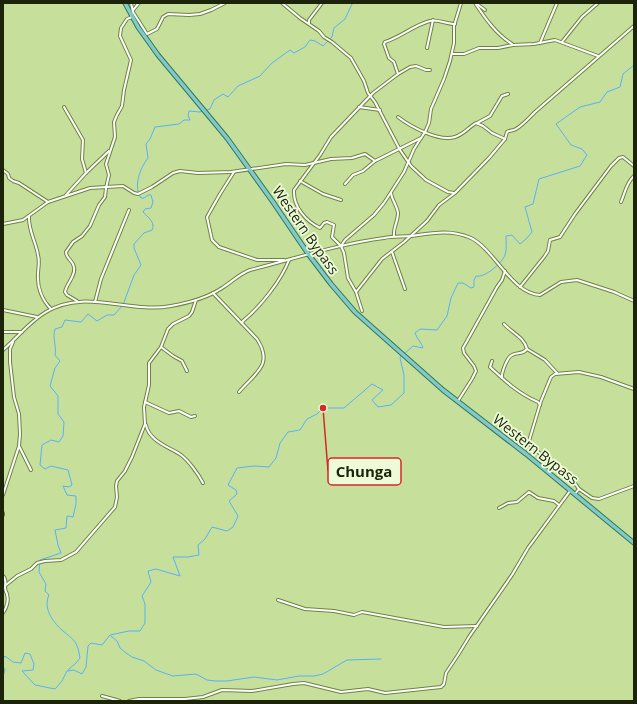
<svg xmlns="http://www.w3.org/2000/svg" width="637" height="704" viewBox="0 0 637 704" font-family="'Open Sans',sans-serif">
  <rect width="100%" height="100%" fill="#c6e09b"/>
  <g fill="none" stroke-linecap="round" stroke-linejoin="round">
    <g stroke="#57b1f9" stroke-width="1">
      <path d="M404 354 413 346 423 348C422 343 417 339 415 333L420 329 437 330 447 316 451 298 458 283H463L471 288 474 287V280L476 276C485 278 502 263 505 255 507 250 506 241 506 236L512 235 520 244 526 239 532 232 525 207 533 204 539 179 580 166 587 155 582 149 571 145 556 124 580 107 600 102 607 92 620 87 623 74 634 65"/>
      <polyline points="111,636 117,641 120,648 126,653 132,657 144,661 156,670 173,676 196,674 207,680 215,681 227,681 254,677 277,680 299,676 314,676 323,674 347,660 381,659"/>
      <polyline points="3,659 5,656 13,662 21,663 25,653 30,654 34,664 33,670 22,671 35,685 55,689 62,681 67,671 74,670 82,674 86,667 88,646 91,643 102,645 110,635 129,631 140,631 145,623 145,604 142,596 151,582 148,571 156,569 180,576 173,557 188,557 199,555 198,545 205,539 212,527 227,531 233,527 238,516 229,501 237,494 236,490 228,485 237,468 254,466 269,467 276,458 280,443 288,432 300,430 307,419 317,414 323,408 344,408 372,384 383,390 372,400 378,407 391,405 404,393 404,375 400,358 401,356"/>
      <polyline points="3,666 5,670 3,676"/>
      <path d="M68 670 76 663 80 658C79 654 79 650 77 646 75 639 67 635 62 630 52 621 43 608 49 595L45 591 46 584 39 572 40 560 61 553 58 545 55 530 66 528 67 516 73 517 76 504V496L67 495 63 486 69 487 72 485 68 470 51 466 45 469 40 465 42 445 51 440 59 442 63 436 64 422 58 414V396L50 386 55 368 60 361 55 355C57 346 52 338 55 329L62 327 65 320 81 322 88 314 97 321 107 315H114L123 305 134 275 141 265 134 248V244L144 233 152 230C156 223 148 217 143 212L145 209 151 208 153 202 151 195H148L144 198H141C133 187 140 168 148 158L146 144 150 139 155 127 179 124 184 120H190L188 115 189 111 200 112 210 109 214 100 223 94 228 97 238 86 260 76 272 63 290 50 294 53 305 47 310 40 315 41 323 46 332 37 334 28 345 19 352 4 354 3"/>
    </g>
    <g stroke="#6d8342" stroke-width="4">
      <g id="minor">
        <polyline points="131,3 133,12 147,34 157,29 163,17 168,14 189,15 200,14 211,10 225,3"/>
        <polyline points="282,3 300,18 319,31 324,37 332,42 351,58 364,81 368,93 375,102 400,150 411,166 426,180 448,192 454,193"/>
        <path d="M475 3C485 18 496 34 512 44"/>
        <polyline points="477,4 485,10"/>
        <polyline points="133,10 139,3"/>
        <polyline points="309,24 309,20 322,3"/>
        <polyline points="562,42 582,17 598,3"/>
        <polyline points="540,43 557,3"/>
        <polyline points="427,48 433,20"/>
        <polyline points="452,54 464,54 479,48 498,48 513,45 534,44 555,40 598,56"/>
        <path d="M430 70H426L416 66 410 67 398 74 373 93 331 137 320 155 294 190C293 207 306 221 320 228L324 223 327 222 334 225 332 237 341 246 344 253 348 278 356 292 382 259 404 242 427 221 439 205 455 193 489 158 505 139 507 132C510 130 513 131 516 129 523 125 529 118 535 112L634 26"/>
        <path d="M398 74 394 62 389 58 384 44 385 42C401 37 414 25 430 21 439 19 446 24 455 24"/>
        <polyline points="64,107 83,140 82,159 86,173"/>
        <polyline points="359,107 380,110"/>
        <path d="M398 117C411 127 439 142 455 137 463 135 469 127 476 123L483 126 492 133 505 139"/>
        <polyline points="477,123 490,116 502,96 508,94"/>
        <polyline points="3,170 8,174 9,178 13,181 19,183 48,202"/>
        <polyline points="234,172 220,194 207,217 212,240 219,247 257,260 284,260"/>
        <polyline points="300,181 323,194 341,200"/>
        <polyline points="345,184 353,175 363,171 375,161"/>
        <path d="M391 193C392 200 397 206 398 213 398 221 393 228 394 236"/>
        <polyline points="66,195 86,173 109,151"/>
        <path d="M621 202C625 193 626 183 634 176"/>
        <path d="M29 216C28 230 36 242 38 255 40 262 38 268 38 274 37 287 42 300 51 309"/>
        <polyline points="3,224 23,220 48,202 90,188 123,186 134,193 138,194 152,187 173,173 180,171 198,173 231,172 286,164 305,165 331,159 352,158 365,154 375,161 421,138"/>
        <polyline points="341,246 345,240 374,215 384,203 404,172 414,149 425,132 429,123 431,109 444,79 450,61 454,43 454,26 461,3"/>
        <polyline points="392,252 405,289"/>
        <polyline points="520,287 544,257 548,251 550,240 560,237 575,214 611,166 619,158 623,157 634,166"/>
        <polyline points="356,292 362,311"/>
        <path d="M213 293 257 339C274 365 255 373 239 392"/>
        <path d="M77 301 67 295 65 292C66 284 76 276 74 267 73 260 66 259 66 252L73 242 82 236 90 226 99 205 105 197 106 188 109 175 106 164 115 137 114 122 117 115 122 106 124 90 131 60 120 36 121 28 127 19 132 17"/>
        <polyline points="95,302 101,279 129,210"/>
        <polyline points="3,310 37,317"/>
        <path d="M242 323 243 321C260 307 281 281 289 260"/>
        <polyline points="3,332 22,332"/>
        <polyline points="161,347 173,356 182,361 187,371"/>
        <polyline points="527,349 545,360 557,373"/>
        <path d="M3 350C17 338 29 322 46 312 85 288 129 314 171 306 188 303 207 298 222 288 232 282 239 274 250 270 294 259 338 244 384 238 393 236 402 237 411 236 432 233 451 229 471 238 495 250 512 294 540 295L561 282 577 280 614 292 634 301"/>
        <path d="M492 361 490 367C505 381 519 394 538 402L540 405"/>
        <path d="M502 378C501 374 507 357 512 355 518 352 522 355 527 349 524 337 512 333 504 324"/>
        <polyline points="458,401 472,379 476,371 474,366 464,353 463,348 467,341 497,287 502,280 505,271"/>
        <polyline points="145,402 169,413 179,411 191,417 195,416"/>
        <path d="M146 425C149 441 169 447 181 455 189 461 199 475 203 483"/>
        <polyline points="19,446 31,470"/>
        <polyline points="579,489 574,482 531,446 529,441 541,401 551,377 555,374 579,372 601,377 634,389"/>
        <polyline points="575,494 579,489 592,498 599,499 634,486"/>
        <polyline points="3,495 19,446 20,434 19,414 14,397 10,362 10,349 13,342"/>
        <polyline points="499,508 508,503 517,502 529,492 538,498 554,501 559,505"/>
        <polyline points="3,513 3,515"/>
        <path d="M3 576C7 580 5 583 5 588 5 590 6 592 7 594 9 601 7 607 3 613"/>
        <polyline points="6,585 17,576 31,569 37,563 45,561 61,560 76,552 115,507 117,497 116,486 117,481 125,471 132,457 145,424 144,407 149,385 149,363 161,347 168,329 173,324 189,316 192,312 196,300"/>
        <polyline points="278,600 305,609 334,611 354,615 362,612 444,627 477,626"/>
        <polyline points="102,696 120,701"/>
        <polyline points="129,701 139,699 185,699 203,697 222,690 252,691 293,684 304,683 341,692 368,689 385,693 441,687 444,684 446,673 458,655 469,637 512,575 528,548 570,491"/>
      </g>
    </g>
    <g stroke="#2b7867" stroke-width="5.5">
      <polyline id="primary" points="125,3 138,27 158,55 227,138 273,202 309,255 331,284 355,312 443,390 526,454 634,543"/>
    </g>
    <use href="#minor" stroke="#fff" stroke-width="2"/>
    <use href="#primary" stroke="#85c9c2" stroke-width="3.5"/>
  </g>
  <g text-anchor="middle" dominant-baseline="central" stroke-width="3.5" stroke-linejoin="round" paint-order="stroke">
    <g font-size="14" fill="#1b2409" stroke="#eefbd9">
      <text transform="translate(306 230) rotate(55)">Western Bypass</text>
      <text transform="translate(536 449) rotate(38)">Western Bypass</text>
    </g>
  </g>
  <path fill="none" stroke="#d62828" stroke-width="1.5" d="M323 408L328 471"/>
  <circle fill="#d62828" stroke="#eefbd9" stroke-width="1.5" cx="323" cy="408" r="4"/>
  <rect fill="#eefbd9" stroke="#d62828" stroke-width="1.5" x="328" y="458" width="73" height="27" rx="4"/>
  <g font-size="15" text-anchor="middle" font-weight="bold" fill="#1b2409">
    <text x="364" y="477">Chunga</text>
  </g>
  <rect width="637" height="704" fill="none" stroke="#1b2409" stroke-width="8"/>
</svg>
